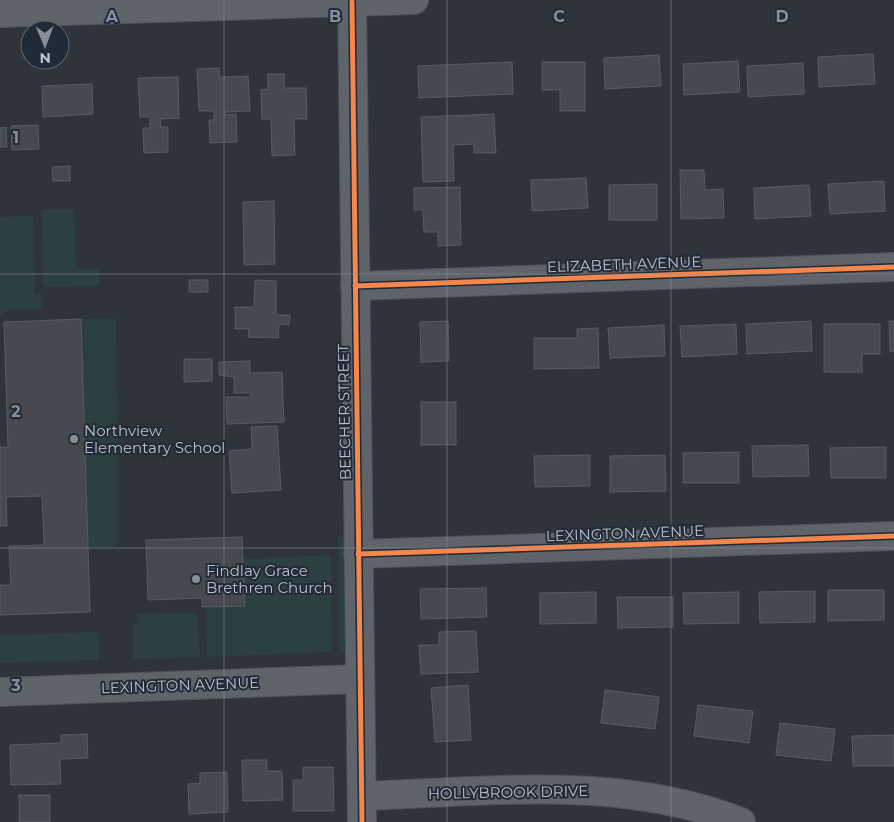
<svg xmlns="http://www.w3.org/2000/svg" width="894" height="822" viewBox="0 0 894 822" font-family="Montserrat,sans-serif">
  <rect width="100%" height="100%" fill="#2f343c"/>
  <g fill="#2c3f43">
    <polygon points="41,209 74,209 76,269 99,269 99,286 43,287"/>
    <polygon points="33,216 35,294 42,294 42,309 7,310 0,317 0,217"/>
    <polygon points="81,319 116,319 118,543 111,547 88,547"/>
    <polygon points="338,537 347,537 347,652 339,652"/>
    <polygon points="331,555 332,652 207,657 206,607 245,606 243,559"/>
    <polygon points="198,613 200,657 133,659 133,625 138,625 138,614"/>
    <polygon points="98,632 99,660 0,663 0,635"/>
  </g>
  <g fill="#464a50" stroke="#575b63">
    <polygon points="873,54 875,84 819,87 818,57"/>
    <polygon points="659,55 661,86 605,89 604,58"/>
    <polygon points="738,61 740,92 684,95 683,64"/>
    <polygon points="512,62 513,94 419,98 418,66"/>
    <polygon points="542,62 585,62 585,111 560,111 560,90 542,90"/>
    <polygon points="803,63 804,94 748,97 747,66"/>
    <polygon points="219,68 220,77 248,76 250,111 225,112 225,115 236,114 237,142 210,143 209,120 214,120 214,111 199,111 197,69"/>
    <polygon points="268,74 284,74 284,88 306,88 307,119 294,119 295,155 272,156 271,119 262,119 261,90 268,89"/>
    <polygon points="178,77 179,118 160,119 161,127 168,127 168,152 144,153 143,128 150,128 150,117 140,117 138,78"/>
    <polygon points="92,84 93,114 43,117 42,86"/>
    <polygon points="494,114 496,153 474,153 474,144 453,145 454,181 423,182 421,117"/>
    <polygon points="38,125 39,149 12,150 11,126"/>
    <polygon points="6,127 7,147 0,147 0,128"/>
    <polygon points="70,166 70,181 53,181 52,167"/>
    <polygon points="680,170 704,170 705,190 723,189 724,218 681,219"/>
    <polygon points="586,178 588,208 532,211 531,180"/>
    <polygon points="884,181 885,211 830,214 828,184"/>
    <polygon points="657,184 657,220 609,220 609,185"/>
    <polygon points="809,185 811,216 755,219 754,188"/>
    <polygon points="460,187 461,245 438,246 438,232 424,232 423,210 414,210 414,188"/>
    <polygon points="274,201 275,264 244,265 243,202"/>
    <rect x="189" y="280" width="19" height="12"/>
    <polygon points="255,280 276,281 276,315 290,315 289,325 279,324 278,338 248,337 249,329 235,329 235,307 254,307"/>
    <polygon points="81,319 90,612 0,615 0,585 11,585 9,546 44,545 42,496 6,497 7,526 0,526 0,447 8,447 4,322"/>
    <polygon points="448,321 449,361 421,362 420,322"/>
    <polygon points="811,321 812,351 747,354 746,324"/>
    <polygon points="889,321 894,321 894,351 890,352"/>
    <polygon points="736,324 737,354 682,357 680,326"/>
    <polygon points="824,324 880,324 880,354 862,354 862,372 824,372"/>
    <polygon points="664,325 665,356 610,358 608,328"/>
    <polygon points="598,328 599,368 534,369 534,338 577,338 577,329"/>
    <polygon points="184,359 212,359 212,381 184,382"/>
    <polygon points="250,361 250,373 282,372 284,422 227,424 226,397 251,397 251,393 234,393 234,377 219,375 219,362"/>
    <rect x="421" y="402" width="35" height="43"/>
    <polygon points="277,426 281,490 232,493 229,451 252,449 251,427"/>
    <polygon points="808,445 809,476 753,477 752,446"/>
    <polygon points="886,447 886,478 831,478 830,448"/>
    <polygon points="739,452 739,483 683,483 683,453"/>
    <polygon points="590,455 590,486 535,487 534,456"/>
    <polygon points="665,455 666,491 610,492 610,456"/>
    <polygon points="242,537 245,606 202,607 202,598 148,600 146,540"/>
    <polygon points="486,588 487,617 421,619 420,589"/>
    <polygon points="828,590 884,590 884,620 828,621"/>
    <polygon points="815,591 815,622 760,623 759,592"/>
    <polygon points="596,592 596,623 540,624 540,593"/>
    <polygon points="739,592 739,623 684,624 683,593"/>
    <polygon points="617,597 673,597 673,627 618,628"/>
    <polygon points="476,631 478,672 421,674 419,645 439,645 439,632"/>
    <polygon points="468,685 471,740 435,742 431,688"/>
    <polygon points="605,690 659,697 655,729 601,723"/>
    <polygon points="698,705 753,711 749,743 694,736"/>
    <polygon points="780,723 835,729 831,761 776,755"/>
    <polygon points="87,734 88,758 60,759 61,784 11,785 10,745 61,743 61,735"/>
    <polygon points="894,735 894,766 853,766 852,736"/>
    <polygon points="242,760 267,760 267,771 282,771 283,800 243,801"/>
    <polygon points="303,767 333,767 334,811 293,811 293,780 303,780"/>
    <polygon points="227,772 228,812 189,814 188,784 200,783 200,773"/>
    <rect x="19" y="795" width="31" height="27"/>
  </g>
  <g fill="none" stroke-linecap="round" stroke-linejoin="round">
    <g stroke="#4d5057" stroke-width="30">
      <g id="minor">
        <polyline points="352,2 362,822"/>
        <polyline points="0,13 414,0"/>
        <polyline points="355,286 894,267"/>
        <polyline points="358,554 894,536"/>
        <polyline points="0,692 359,679"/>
        <path d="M362 796C489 792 620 774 741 822"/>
      </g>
    </g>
    <use href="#minor" stroke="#5f636a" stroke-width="28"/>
    <g stroke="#212a37" stroke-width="8">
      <g id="cycleway">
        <polyline points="352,2 362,822"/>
        <polyline points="355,286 894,267"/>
        <polyline points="358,554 894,536"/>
      </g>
    </g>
    <use href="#cycleway" stroke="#f5874c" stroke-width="5"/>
  </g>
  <path fill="none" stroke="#898f99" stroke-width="1" stroke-opacity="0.55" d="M224 0V822M447 0V822M671 0V822M0 274H894M0 548H894"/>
  <g fill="#898f99" stroke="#212a37" stroke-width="2">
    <circle cx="74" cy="439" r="5"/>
    <circle cx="196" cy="579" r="5"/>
  </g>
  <g text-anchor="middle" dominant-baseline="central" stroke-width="4" stroke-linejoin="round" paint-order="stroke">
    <g font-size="15" fill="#bac0cb" stroke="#212a37">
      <text transform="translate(624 264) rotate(-2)">ELIZABETH AVENUE</text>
      <text transform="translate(344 412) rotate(-91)">BEECHER STREET</text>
      <text transform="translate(625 533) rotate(-2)">LEXINGTON AVENUE</text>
      <text transform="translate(180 685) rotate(-2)">LEXINGTON AVENUE</text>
      <text transform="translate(508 792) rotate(-1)">HOLLYBROOK DRIVE</text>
    </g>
    <g font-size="15" fill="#bac0cb" stroke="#212a37" text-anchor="start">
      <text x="84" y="430">Northview<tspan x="84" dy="17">Elementary School</tspan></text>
      <text x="206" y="570">Findlay Grace<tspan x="206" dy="17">Brethren Church</tspan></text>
    </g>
  </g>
  <g font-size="16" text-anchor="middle" font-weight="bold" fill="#898f99" stroke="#212a37" stroke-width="4" stroke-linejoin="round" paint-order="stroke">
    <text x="112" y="22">A</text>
    <text x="335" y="22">B</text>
    <text x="559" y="22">C</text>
    <text x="782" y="22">D</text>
    <text x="16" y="143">1</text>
    <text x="16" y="417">2</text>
    <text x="16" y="691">3</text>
  </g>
  <g transform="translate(45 45) rotate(179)"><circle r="24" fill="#212a37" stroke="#5e6672"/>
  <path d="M0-4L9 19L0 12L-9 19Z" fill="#898f99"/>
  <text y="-8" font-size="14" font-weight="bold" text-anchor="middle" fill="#bac0cb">N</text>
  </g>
</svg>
